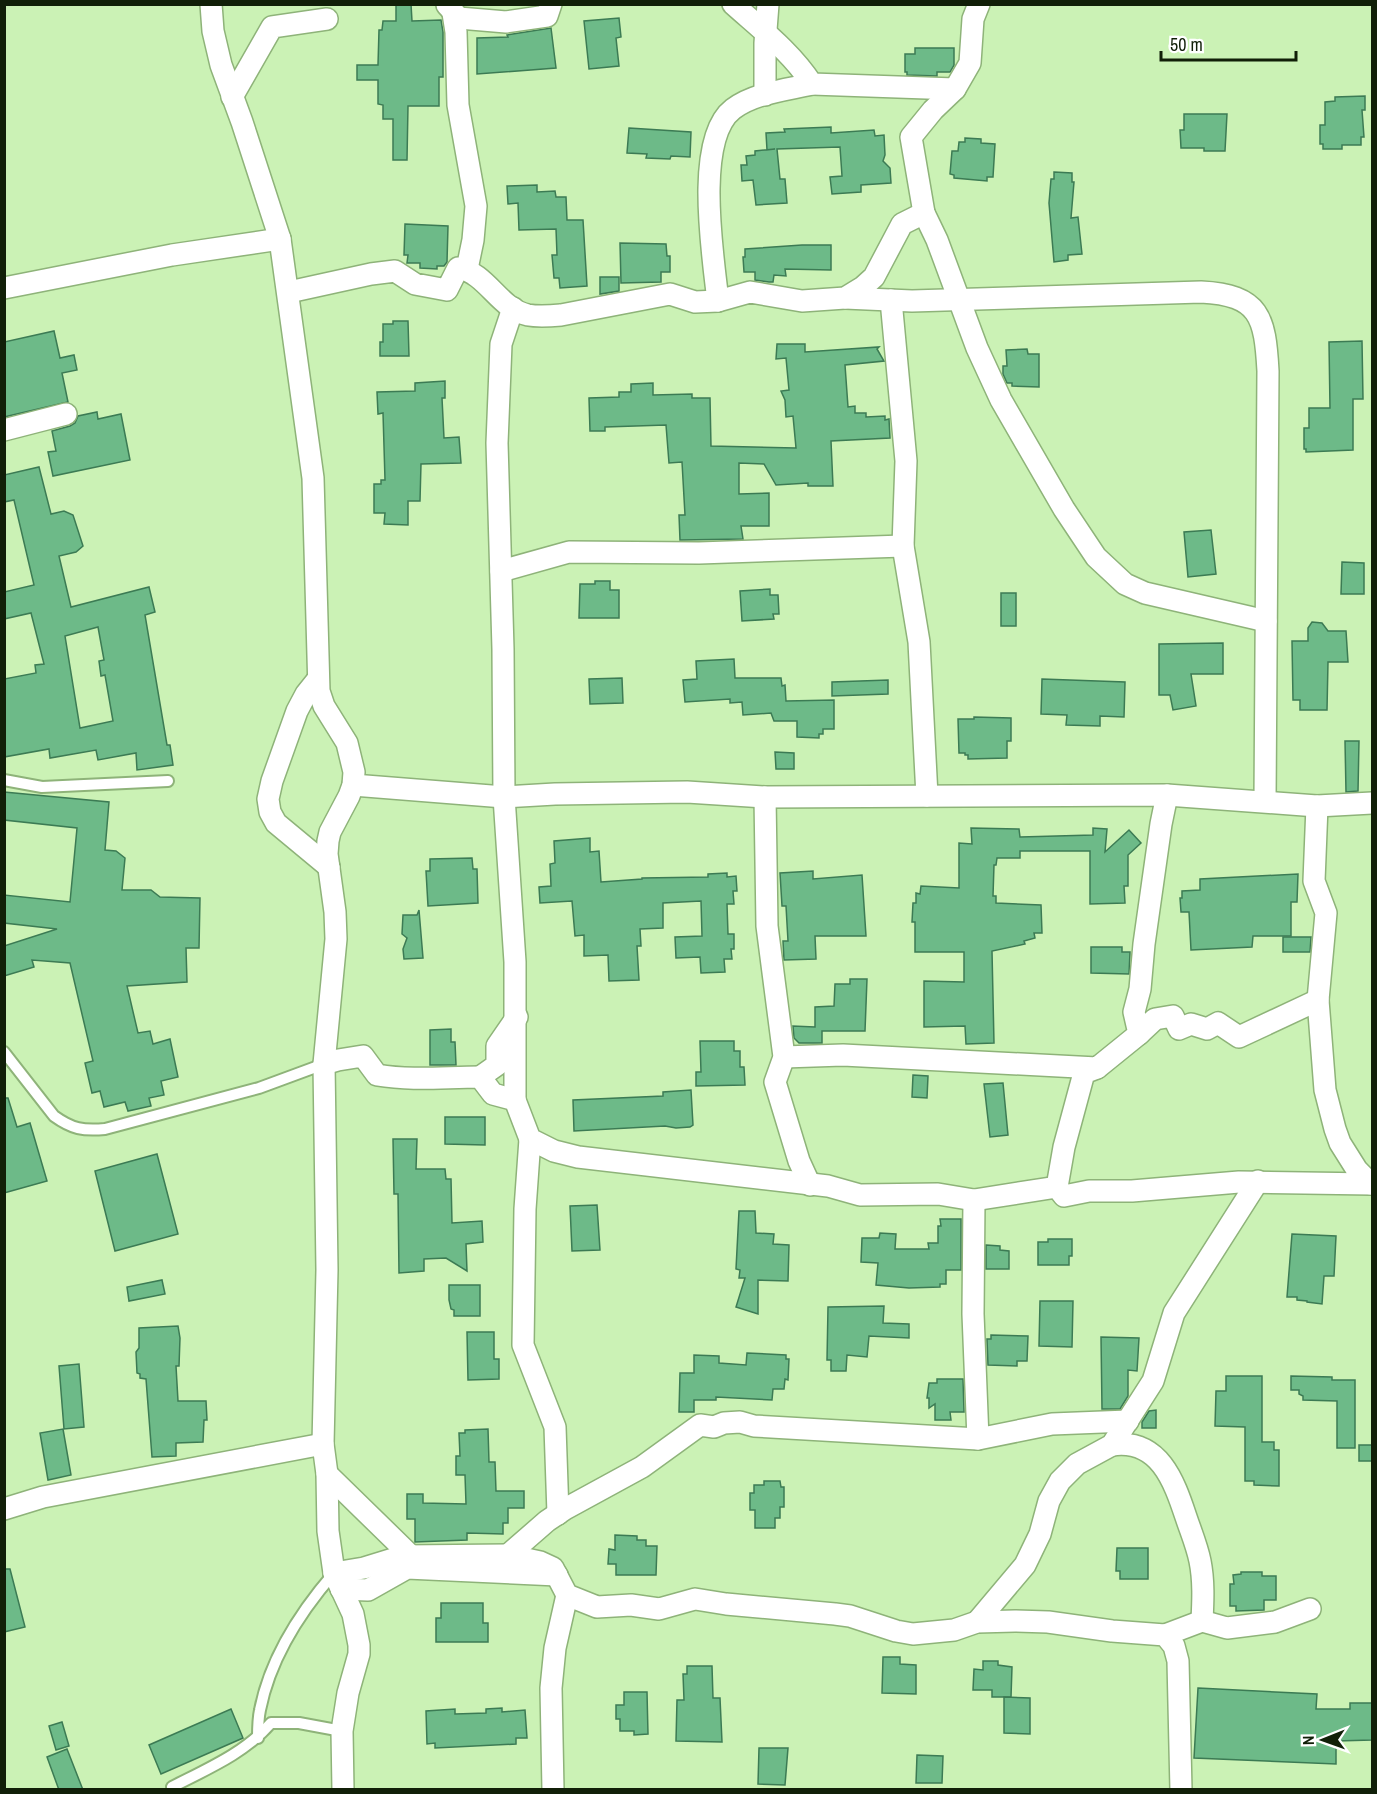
<svg xmlns="http://www.w3.org/2000/svg" width="1377" height="1794" viewBox="0 0 1377 1794" font-family="'Archivo Narrow',sans-serif">
  <rect width="100%" height="100%" fill="#cbf2b5"/>
  <g fill="#6dba88" stroke="#3c7b54" stroke-width="1.5" fill-rule="evenodd">
    <polygon points="396,4 411,4 412,21 441,20 443,32 443,77 439,77 439,106 408,106 407,160 393,160 393,119 383,119 383,105 378,104 378,80 357,80 357,65 378,65 379,30 382,30 383,21 396,21"/>
    <polygon points="619,18 621,37 616,38 619,66 589,69 584,21"/>
    <polygon points="551,28 556,68 477,74 477,38 508,37 507,35"/>
    <polygon points="915,48 954,48 954,65 950,72 937,72 937,76 907,75 907,72 905,72 905,54 915,54"/>
    <polygon points="1365,96 1365,110 1362,110 1364,137 1361,137 1361,145 1342,145 1342,149 1323,149 1323,144 1320,144 1320,125 1325,125 1325,102 1335,101 1335,97"/>
    <polygon points="1184,114 1227,114 1225,151 1204,151 1204,148 1181,148 1180,130 1184,130"/>
    <polygon points="831,127 831,133 874,130 875,136 884,135 885,155 883,161 890,168 891,183 861,185 861,192 832,194 830,177 842,176 840,147 777,149 780,179 785,179 787,203 756,205 753,180 742,181 741,165 747,165 746,156 755,155 755,151 775,149 767,150 766,133 785,132 784,129"/>
    <polygon points="629,128 691,132 690,157 671,156 670,159 646,158 647,154 627,153"/>
    <polygon points="965,138 981,139 981,143 995,144 993,177 987,177 987,181 954,178 954,175 950,174 952,151 958,151 959,142 965,142"/>
    <polygon points="1054,172 1072,173 1072,182 1074,182 1071,218 1078,217 1082,254 1068,255 1068,260 1054,262 1049,203 1051,179 1054,179"/>
    <polygon points="537,185 537,192 555,191 556,197 566,197 567,220 583,220 587,286 560,288 559,278 554,278 552,255 557,255 556,229 519,230 518,203 508,204 507,186"/>
    <polygon points="405,224 448,226 447,262 444,266 437,266 437,269 420,268 420,263 407,263 408,255 404,255"/>
    <polygon points="620,243 666,244 667,256 670,256 670,272 661,272 661,282 621,283"/>
    <polygon points="802,245 831,245 831,270 785,269 786,276 774,275 773,282 769,282 755,280 755,272 744,272 743,257 745,257 745,249"/>
    <polygon points="600,277 619,277 619,291 600,294"/>
    <polygon points="393,321 408,321 409,356 380,356 380,342 383,342 383,324 393,324"/>
    <polygon points="54,331 60,358 74,355 77,370 62,373 68,402 4,417 4,342"/>
    <polygon points="1362,341 1363,399 1353,399 1353,450 1306,452 1306,449 1304,449 1304,428 1309,428 1309,408 1330,408 1329,342"/>
    <polygon points="777,344 805,344 805,352 879,347 877,349 884,361 845,365 848,407 855,406 855,413 866,413 866,417 885,416 885,420 889,419 890,438 831,441 833,486 808,486 808,483 776,485 764,464 739,463 739,494 769,493 769,526 741,526 743,539 680,540 679,515 685,515 682,462 669,463 666,425 605,427 605,431 590,431 589,398 619,397 619,392 631,392 631,384 653,383 653,395 692,394 692,398 710,398 711,446 796,448 793,416 786,417 785,400 781,391 789,390 786,358 776,359"/>
    <polygon points="1027,349 1028,354 1039,354 1039,387 1012,386 1012,383 1007,383 1003,374 1003,366 1007,366 1006,350"/>
    <polygon points="445,381 445,398 442,398 444,438 459,437 461,463 421,464 420,501 408,501 408,525 384,524 385,513 374,513 374,484 381,484 381,480 385,480 383,413 378,414 377,392 415,391 415,383"/>
    <polygon points="97,412 98,419 121,414 130,460 53,476 48,452 56,451 52,431 70,426 75,423 78,416"/>
    <path d="M39 467 51 514 64 511 73 515 83 546 76 552 59 556 71 607 149 587 155 612 145 615 167 745H170L173 765 137 770 136 753 98 760 96 750 50 758 49 749 4 757V679L36 673 35 665 44 664 31 613 4 619V592L34 585 14 500 4 502V475ZM98 627 104 660 99 661 101 676 105 675 113 721 80 728 65 636Z"/>
    <polygon points="1211,530 1216,574 1188,577 1184,532"/>
    <polygon points="1342,562 1364,563 1364,594 1341,594"/>
    <polygon points="595,581 610,581 610,590 619,590 619,618 579,618 580,584 595,584"/>
    <polygon points="770,589 770,595 778,595 779,614 773,614 774,619 742,621 740,591"/>
    <rect x="1001" y="593" width="15" height="33"/>
    <polygon points="1312,622 1322,623 1328,631 1346,631 1348,662 1328,662 1327,710 1300,710 1300,700 1293,700 1292,641 1308,641 1308,628"/>
    <polygon points="1223,643 1223,674 1191,674 1196,706 1173,710 1170,695 1159,695 1159,644"/>
    <polygon points="734,659 735,678 781,678 782,686 785,685 786,701 834,700 834,729 823,729 823,734 819,734 819,738 797,737 797,721 774,721 771,713 743,715 742,702 730,703 730,699 685,702 683,680 697,679 696,661"/>
    <polygon points="622,678 623,703 590,704 589,679"/>
    <polygon points="1042,679 1125,682 1124,717 1100,716 1100,726 1066,725 1067,715 1041,714"/>
    <polygon points="888,680 888,694 832,696 832,682"/>
    <polygon points="974,717 1011,718 1011,741 1007,741 1007,758 968,759 968,755 965,755 965,753 959,753 958,719 974,719"/>
    <polygon points="1345,741 1359,741 1358,791 1346,792"/>
    <polygon points="775,752 794,753 794,769 776,769"/>
    <polygon points="4,792 109,802 105,850 116,851 125,858 122,890 151,890 160,897 200,898 199,948 186,948 187,982 127,986 138,1033 150,1031 153,1044 170,1039 178,1077 161,1081 164,1095 149,1098 151,1106 128,1111 125,1102 104,1107 100,1091 92,1093 85,1063 93,1061 70,963 32,960 34,967 4,976 4,946 57,929 4,923 4,895 70,902 77,828 4,820"/>
    <polygon points="971,828 1019,829 1020,837 1093,835 1093,828 1107,829 1105,852 1129,830 1141,843 1128,855 1128,886 1124,886 1125,903 1090,904 1090,851 1020,851 1020,858 997,858 996,865 994,865 993,896 996,896 996,903 1041,905 1042,933 1034,933 1035,938 1024,941 1025,944 992,951 994,1043 966,1044 965,1026 924,1027 924,981 964,982 964,952 915,952 915,922 912,922 913,903 916,903 916,893 920,894 921,886 959,888 959,843 972,844"/>
    <polygon points="590,838 590,852 599,851 601,882 642,879 642,878 708,877 708,874 727,873 727,877 736,876 737,891 733,891 734,904 727,904 728,934 734,934 734,949 731,949 732,959 724,959 725,972 701,973 700,957 676,958 675,937 702,936 701,901 663,903 663,928 640,929 641,946 637,946 639,980 609,981 608,955 584,956 584,935 575,936 572,901 540,903 539,887 551,886 550,864 555,863 554,841"/>
    <polygon points="472,858 473,869 477,869 478,903 428,906 426,871 430,871 430,859"/>
    <polygon points="813,871 813,879 862,875 866,936 815,936 816,959 784,960 783,941 788,941 786,906 782,906 780,873"/>
    <polygon points="1298,874 1297,902 1291,902 1291,936 1253,936 1252,947 1191,950 1189,912 1181,912 1180,898 1182,898 1182,891 1200,890 1200,879"/>
    <polygon points="419,910 423,958 404,959 403,949 407,938 402,934 403,915 417,915"/>
    <polygon points="1283,937 1311,937 1310,952 1283,952"/>
    <polygon points="1091,947 1122,947 1122,952 1130,952 1129,974 1091,973"/>
    <polygon points="850,979 867,979 865,1031 822,1031 822,1043 799,1043 794,1038 793,1026 815,1027 815,1007 834,1006 835,984 850,984"/>
    <polygon points="451,1029 451,1042 455,1042 456,1065 430,1065 430,1030"/>
    <polygon points="700,1041 734,1041 734,1051 740,1051 740,1067 744,1067 745,1085 696,1086 696,1072 701,1072"/>
    <polygon points="913,1075 928,1076 927,1098 912,1097"/>
    <polygon points="1003,1083 1008,1135 990,1137 984,1084"/>
    <polygon points="691,1090 693,1125 690,1127 676,1128 665,1126 574,1131 573,1100 663,1096 663,1092"/>
    <polygon points="4,1098 8,1098 17,1127 30,1123 47,1181 4,1193"/>
    <polygon points="445,1117 485,1117 485,1145 445,1144"/>
    <polygon points="393,1139 417,1139 416,1169 445,1169 446,1179 451,1179 452,1223 482,1221 483,1242 466,1244 467,1271 446,1258 424,1259 424,1271 399,1273 398,1194 394,1194"/>
    <polygon points="157,1154 178,1234 115,1251 95,1171"/>
    <polygon points="597,1205 600,1250 572,1251 570,1206"/>
    <polygon points="739,1211 755,1211 756,1233 774,1234 773,1244 789,1245 788,1281 758,1280 758,1314 736,1307 745,1278 739,1278 740,1270 736,1269"/>
    <polygon points="940,1219 961,1219 961,1270 946,1270 946,1284 940,1284 940,1287 909,1288 876,1285 878,1263 861,1262 862,1238 879,1238 880,1233 896,1234 895,1249 929,1249 928,1243 938,1243 938,1226 941,1226"/>
    <polygon points="1292,1234 1336,1236 1334,1276 1324,1276 1322,1304 1307,1302 1307,1301 1297,1300 1297,1297 1287,1297"/>
    <polygon points="1048,1239 1072,1239 1072,1256 1069,1256 1069,1265 1038,1265 1038,1242 1048,1242"/>
    <polygon points="986,1245 1000,1246 1000,1250 1009,1251 1009,1269 986,1269"/>
    <polygon points="162,1280 165,1294 129,1301 127,1287"/>
    <polygon points="449,1285 480,1285 480,1316 454,1316 454,1310 451,1309 449,1300"/>
    <polygon points="1040,1301 1073,1301 1072,1347 1039,1346"/>
    <polygon points="884,1306 883,1323 909,1324 909,1338 869,1336 867,1357 847,1355 846,1371 831,1371 831,1360 827,1360 828,1307"/>
    <polygon points="178,1326 180,1338 179,1366 176,1366 178,1401 206,1401 207,1420 204,1420 203,1442 176,1443 176,1456 152,1457 146,1379 140,1378 140,1374 137,1373 136,1352 139,1348 139,1328"/>
    <polygon points="467,1332 494,1332 494,1359 499,1359 499,1379 468,1380"/>
    <polygon points="991,1335 1028,1336 1027,1361 1017,1361 1017,1366 988,1365 987,1339 991,1339"/>
    <polygon points="1101,1337 1139,1338 1137,1371 1128,1370 1128,1396 1120,1409 1102,1409"/>
    <polygon points="747,1353 786,1355 786,1359 789,1359 788,1380 785,1379 784,1389 773,1389 772,1400 716,1397 716,1400 694,1400 694,1412 679,1412 680,1373 694,1373 694,1355 719,1356 719,1363 746,1365"/>
    <polygon points="79,1364 84,1427 64,1429 59,1366"/>
    <polygon points="1226,1376 1262,1376 1262,1442 1274,1442 1274,1450 1279,1450 1279,1486 1254,1485 1254,1481 1245,1481 1245,1427 1215,1426 1216,1391 1226,1391"/>
    <polygon points="1291,1376 1332,1377 1332,1380 1355,1380 1355,1448 1337,1448 1337,1401 1303,1400 1303,1396 1299,1394 1299,1390 1291,1390"/>
    <polygon points="937,1379 963,1379 964,1412 950,1412 951,1420 935,1420 935,1404 929,1408 929,1398 927,1398 929,1383 937,1383"/>
    <polygon points="1156,1410 1156,1428 1142,1428 1142,1422 1149,1411"/>
    <polygon points="63,1429 71,1475 48,1480 40,1433"/>
    <polygon points="488,1429 489,1462 495,1462 496,1491 524,1491 524,1508 508,1508 508,1523 503,1523 503,1534 467,1533 467,1540 415,1542 415,1519 407,1519 407,1494 423,1494 423,1503 466,1504 465,1475 456,1475 456,1456 460,1456 459,1433 465,1433 465,1430"/>
    <rect x="1359" y="1445" width="13" height="16"/>
    <polygon points="764,1481 780,1481 781,1487 784,1487 784,1507 780,1507 780,1518 775,1518 775,1528 755,1528 755,1510 750,1510 750,1493 754,1493 754,1485 764,1485"/>
    <polygon points="615,1535 637,1536 637,1540 646,1540 646,1546 657,1546 656,1575 616,1575 616,1564 608,1564 609,1549 615,1550"/>
    <polygon points="1117,1548 1148,1548 1148,1579 1120,1579 1120,1571 1116,1571"/>
    <polygon points="4,1569 10,1569 25,1627 4,1632"/>
    <polygon points="1241,1572 1262,1572 1262,1576 1276,1576 1276,1600 1264,1600 1264,1610 1236,1611 1236,1606 1230,1606 1230,1584 1234,1584 1233,1575 1241,1574"/>
    <polygon points="441,1603 483,1603 483,1623 488,1623 488,1642 436,1642 436,1618 441,1618"/>
    <polygon points="883,1657 900,1657 900,1664 916,1665 916,1694 882,1693"/>
    <polygon points="983,1661 998,1661 998,1665 1012,1667 1011,1697 992,1697 992,1690 973,1690 974,1669 983,1670"/>
    <polygon points="687,1666 712,1666 713,1698 720,1698 722,1742 676,1741 677,1700 684,1700 683,1674 687,1674"/>
    <polygon points="1198,1688 1317,1694 1316,1709 1350,1709 1350,1703 1372,1703 1372,1740 1336,1741 1336,1764 1194,1758"/>
    <polygon points="624,1692 647,1692 648,1734 634,1735 634,1731 620,1731 620,1719 616,1719 616,1705 624,1705"/>
    <polygon points="1004,1697 1030,1698 1030,1734 1004,1733"/>
    <polygon points="502,1708 502,1712 525,1710 527,1738 516,1738 516,1744 435,1748 435,1743 427,1744 426,1711 455,1709 455,1714 486,1713 486,1709"/>
    <polygon points="231,1709 243,1738 161,1774 149,1745"/>
    <polygon points="62,1722 69,1746 56,1750 49,1726"/>
    <polygon points="759,1748 788,1748 785,1785 758,1784"/>
    <polygon points="67,1749 83,1790 59,1790 47,1757"/>
    <polygon points="917,1755 943,1756 942,1783 916,1783"/>
  </g>
  <g fill="none" stroke-linecap="round" stroke-linejoin="round">
    <g stroke="#8eb379" stroke-width="14">
      <g id="lane">
        <polyline points="4,780 42,787 168,781"/>
        <path d="M4 1052 54 1116C72 1129 83 1131 105 1129L259 1088 324 1064"/>
        <path d="M258 1738C258 1728 258 1719 260 1710 270 1659 301 1611 334 1573"/>
        <path d="M172 1787C207 1769 245 1753 271 1723H299L342 1731"/>
      </g>
    </g>
    <g stroke="#8eb379" stroke-width="24">
      <g id="street">
        <polyline points="211,4 213,31 221,65 242,122 280,239 313,478 319,691 324,706 347,743 354,772 353,785 349,796 330,832 328,841 327,854 335,912 336,939 324,1064 327,1270 323,1444 327,1474 328,1531 334,1573 353,1614 359,1645 359,1654 348,1693 342,1731 343,1790"/>
        <path d="M733 4C762 30 791 52 812 84L955 89"/>
        <polyline points="447,5 459,18 506,22 547,16 551,4"/>
        <polyline points="453,13 456,32 458,105 476,206 473,240 467,269"/>
        <polyline points="765,95 765,43 768,4"/>
        <polyline points="232,97 272,27 327,19"/>
        <polyline points="924,213 937,240 977,348 1001,400 1064,509 1096,557 1125,584 1145,593 1266,621"/>
        <polyline points="4,288 172,255 280,239"/>
        <path d="M289 292 371 274 395 271 415 284 447 290 458 268C487 273 499 309 528 315 539 317 550 316 561 315L670 294 695 302 718 301 750 292 802 301 845 298 863 287 874 277 902 224 924 213 911 137 933 110 955 89 970 63 973 19 979 4"/>
        <path d="M845 298 912 301 1201 292C1260 295 1265 317 1268 371L1265 801"/>
        <polyline points="891,300 906,461 903,546 919,642 927,796"/>
        <path d="M718 301C713 256 694 139 733 109 754 93 786 90 812 84"/>
        <polyline points="513,308 501,344 497,443 503,649 504,797 515,962 515,1100"/>
        <polyline points="4,430 66,414"/>
        <polyline points="501,571 569,552 699,553 903,546"/>
        <polyline points="318,679 306,694 297,711 272,781 268,799 270,812 276,823 329,867"/>
        <polyline points="353,785 504,797 555,794 687,792 765,797 1167,795 1317,806 1372,803"/>
        <polyline points="765,797 767,926 784,1057 775,1082 799,1161 810,1185"/>
        <polyline points="1317,806 1314,881 1326,913 1318,1000 1325,1090 1335,1129 1340,1143 1357,1170 1371,1184"/>
        <polyline points="1139,1034 1155,1019 1173,1016 1179,1029 1191,1024 1207,1029 1218,1023 1239,1037 1318,1000"/>
        <polyline points="784,1057 843,1055 1097,1068 1139,1034 1134,1012 1140,989 1144,944 1161,824 1167,795"/>
        <path d="M324 1064 338 1060 363 1056 377 1075C413 1081 444 1077 480 1077L493 1094 515 1100 530 1139 554 1151 578 1157 828 1186 860 1195 938 1194 974 1200 1057 1187 1064 1196 1089 1191H1132L1239 1182 1372 1184"/>
        <polyline points="480,1077 497,1065 497,1046 517,1017"/>
        <polyline points="530,1139 525,1209 523,1345 555,1427 558,1514"/>
        <polyline points="1057,1187 1064,1147 1084,1073 1097,1068"/>
        <polyline points="974,1200 973,1314 978,1439"/>
        <path d="M1112 1445C1159 1438 1174 1481 1186 1517 1191 1532 1197 1546 1200 1561 1204 1581 1203 1601 1202 1621"/>
        <polyline points="327,1474 411,1556"/>
        <polyline points="4,1509 43,1497 323,1444"/>
        <polyline points="508,1555 547,1521 565,1509 642,1467 700,1425 714,1427 724,1423 740,1422 754,1426 978,1439 1052,1424 1128,1421"/>
        <polyline points="334,1573 364,1568 403,1556 508,1555 540,1562 553,1568 567,1595 597,1607 631,1605 659,1609 695,1599 726,1604 835,1614 850,1616 896,1631 913,1634 954,1630 977,1622 1015,1621 1048,1622 1112,1631 1165,1635 1174,1646 1178,1661 1181,1790"/>
        <polyline points="341,1589 368,1590 407,1568 557,1575"/>
        <polyline points="977,1622 1025,1565 1040,1534 1049,1501 1060,1481 1077,1464 1112,1445 1153,1381 1174,1313 1258,1181"/>
        <polyline points="1165,1635 1202,1621 1227,1628 1275,1622 1310,1609"/>
        <polyline points="553,1790 551,1688 555,1648 567,1595"/>
      </g>
    </g>
    <use href="#lane" stroke="#fff" stroke-width="10"/>
    <use href="#street" stroke="#fff" stroke-width="21"/>
  </g>
  <rect width="1377" height="1794" fill="none" stroke="#111f08" stroke-width="12"/>
  <g transform="translate(1323 1740) rotate(269)" stroke="#ffffff" stroke-width="4.5" paint-order="stroke">
  <path d="M0-4.5L10 22L0 15L-10 22Z" fill="#111f08"/>
  <text y="-9" font-size="16" font-weight="bold" text-anchor="middle" fill="#111f08">N</text>
  </g>
  <path d="M1161 51v9h135v-9" fill="none" stroke="#111f08" stroke-width="3"/>
  <text x="1170" y="51" font-size="18" fill="#111f08" stroke="#ffffff" stroke-width="4.5" paint-order="stroke">50 m</text>
</svg>
